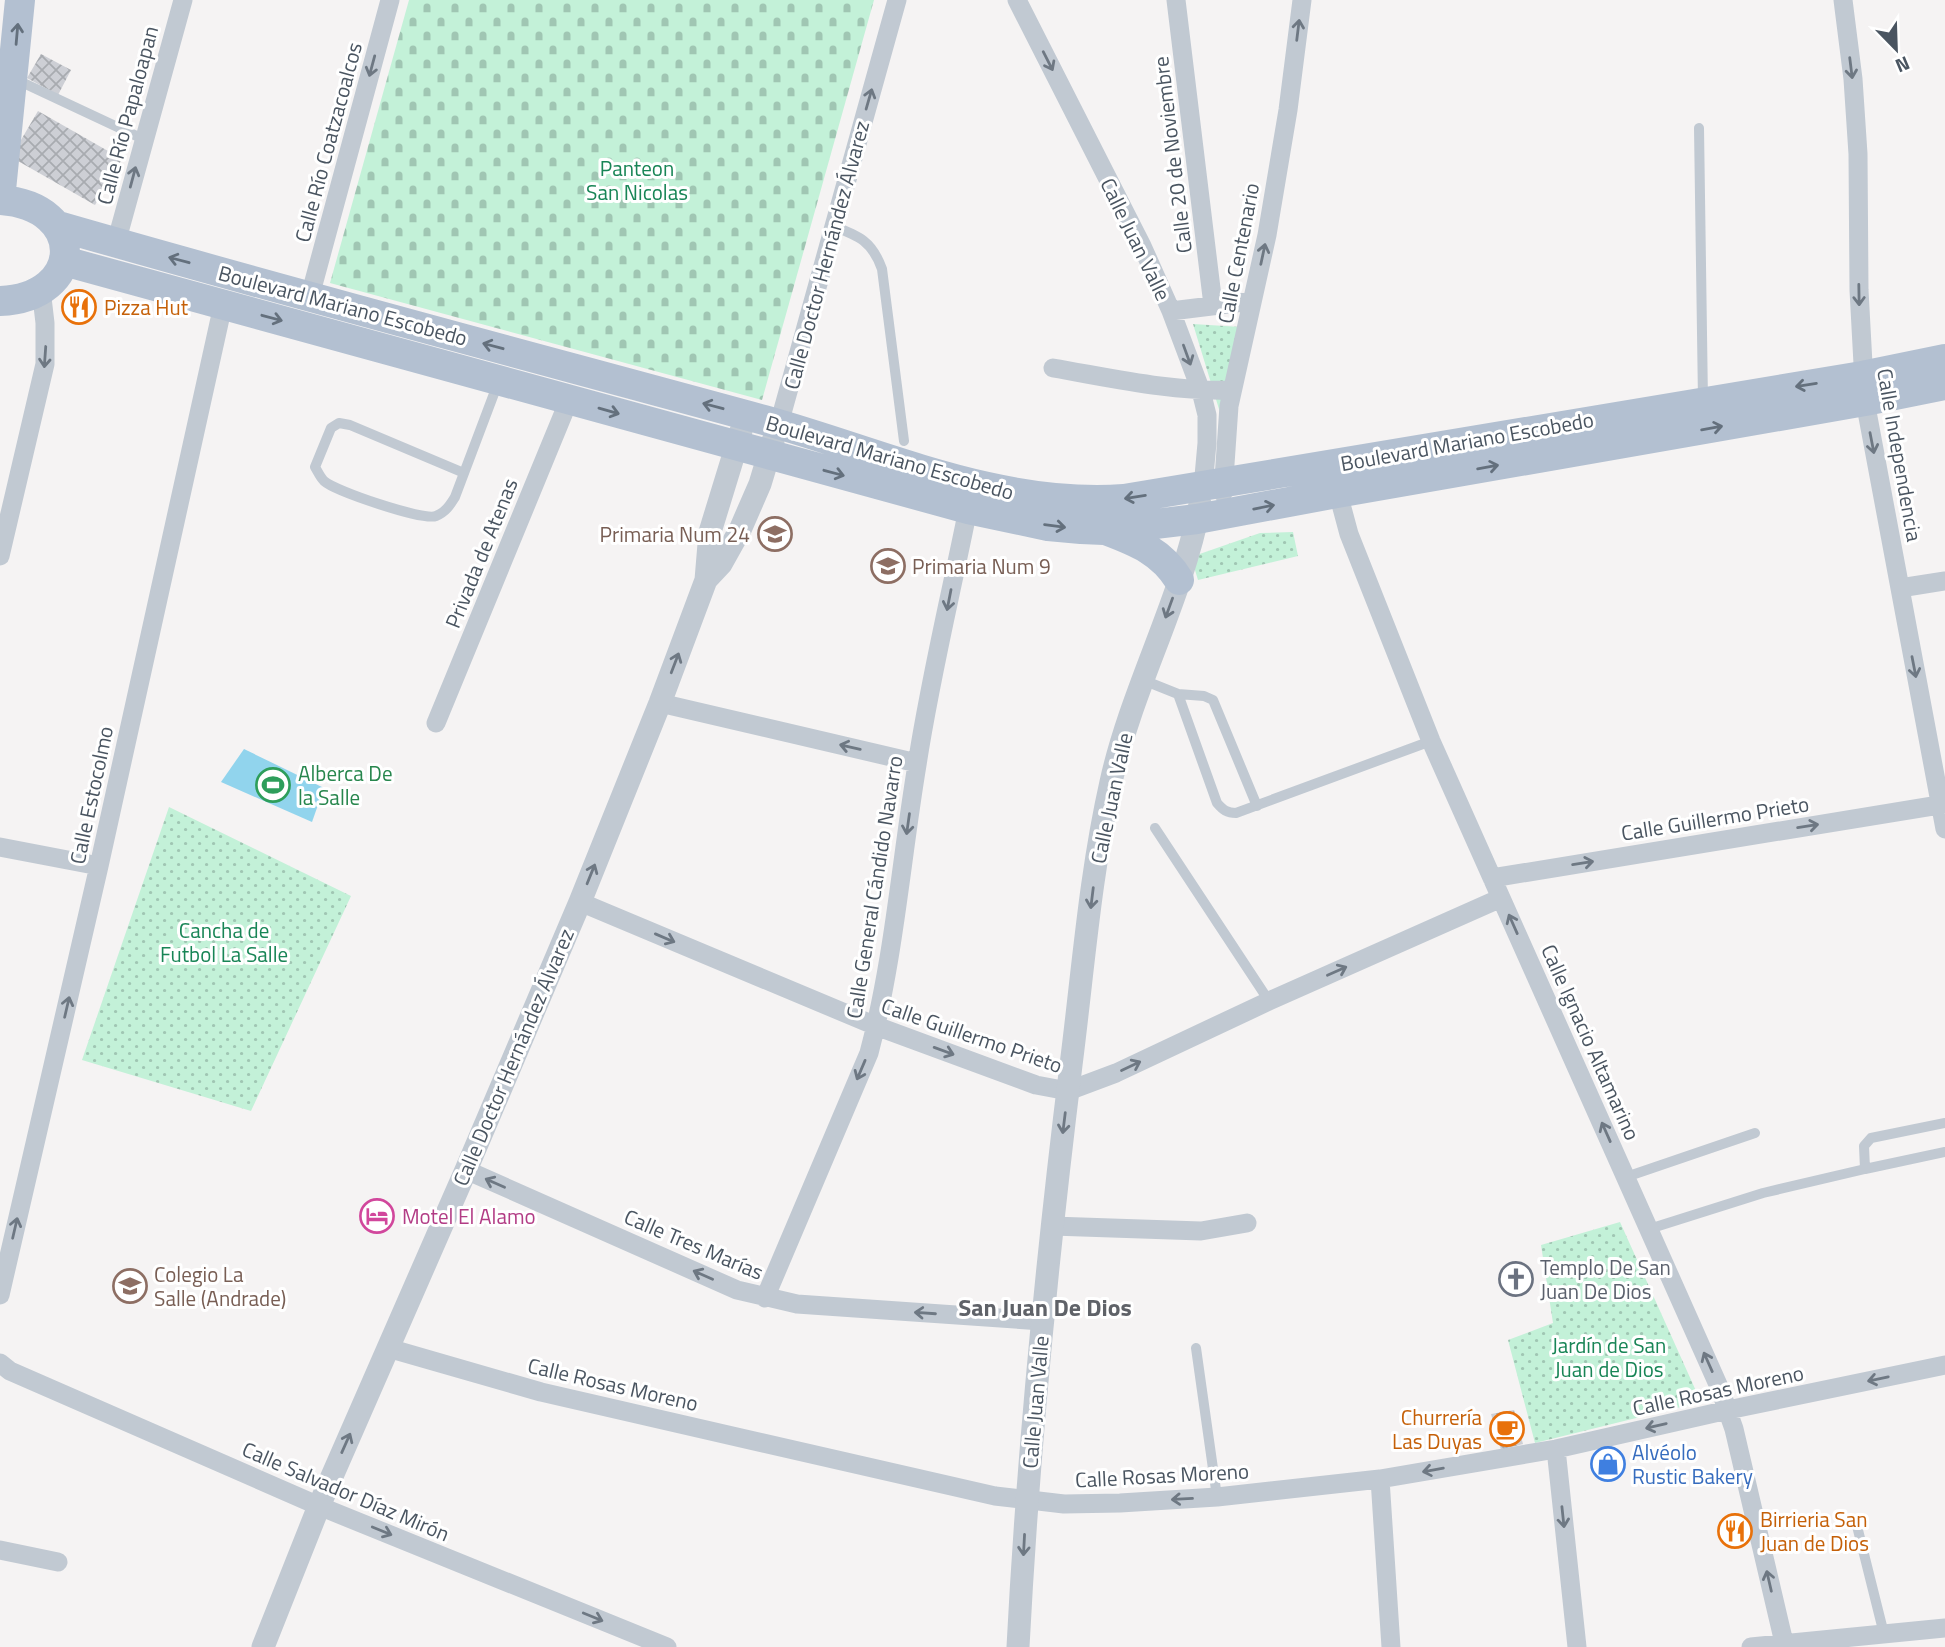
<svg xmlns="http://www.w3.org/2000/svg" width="1945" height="1647" viewBox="0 0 1945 1647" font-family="'Titillium Web',sans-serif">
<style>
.cemetery{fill:url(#cemetery-stones)}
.park{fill:url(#park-dots)}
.water{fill:#91d4ed}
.building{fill:url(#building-cross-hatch)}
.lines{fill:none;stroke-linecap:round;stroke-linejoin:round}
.service{stroke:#c1c9d2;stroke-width:10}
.minor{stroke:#c1c9d2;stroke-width:19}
.tertiary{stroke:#c1c9d2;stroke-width:23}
.primary{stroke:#b3c0d1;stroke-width:30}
.oneway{stroke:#6e7883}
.oneway2{stroke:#64707d}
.labels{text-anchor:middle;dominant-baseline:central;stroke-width:6;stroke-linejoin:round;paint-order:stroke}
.street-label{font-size:21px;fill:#4a5561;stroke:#fff}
.park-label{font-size:21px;fill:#188556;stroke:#fff}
.food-label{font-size:21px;fill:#c56008;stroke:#fff;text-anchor:start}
.education-label{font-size:21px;fill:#785e54;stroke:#fff;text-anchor:start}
.leisure-label{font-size:21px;fill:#27864d;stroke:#fff;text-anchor:start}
.hotel-label{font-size:21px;fill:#b23c85;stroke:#fff;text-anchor:start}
.worship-label{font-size:21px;fill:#5b616d;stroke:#fff;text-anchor:start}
.shop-label{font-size:21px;fill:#366cbe;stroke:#fff;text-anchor:start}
.quarter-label{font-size:24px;font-weight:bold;fill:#5f6268;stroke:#fff}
</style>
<defs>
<pattern id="cemetery-stones" width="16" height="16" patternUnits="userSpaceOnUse" patternTransform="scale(1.75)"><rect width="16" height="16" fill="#c3f1d8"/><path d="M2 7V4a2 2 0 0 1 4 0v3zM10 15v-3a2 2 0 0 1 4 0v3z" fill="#a0c6b3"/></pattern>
<pattern id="park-dots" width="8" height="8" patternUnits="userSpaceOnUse" patternTransform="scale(1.75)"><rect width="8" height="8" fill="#c3f1d8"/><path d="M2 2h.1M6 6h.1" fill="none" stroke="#a0c6b3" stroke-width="1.8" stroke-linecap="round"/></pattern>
<pattern id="building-cross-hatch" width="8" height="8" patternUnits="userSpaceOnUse" patternTransform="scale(1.75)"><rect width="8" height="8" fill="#cdcfd5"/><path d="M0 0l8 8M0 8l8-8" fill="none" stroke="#a8abb0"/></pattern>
</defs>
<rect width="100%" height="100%" fill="#f5f3f3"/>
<path class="cemetery" d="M409,0H874L762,400L330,283Z"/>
<path class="park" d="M1193,324L1241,327L1222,419Z
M1293,532L1298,556L1198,580L1191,557L1260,533Z
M169,807L351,896L251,1111L82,1060Z
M1620,1222L1701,1402L1535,1443L1508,1340L1553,1323L1541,1245Z"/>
<path class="water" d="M244,749L324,788L312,822L221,782Z"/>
<path class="building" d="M41,54L71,70L58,95L27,78Z
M38,111L122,159L95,205L11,157Z
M1514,1410L1523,1444L1501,1450L1491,1414Z"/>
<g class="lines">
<path class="service" d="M17,80L143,139
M1699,128L1703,401
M833,226C859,236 872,241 882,269L904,441
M464,473L350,425L339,423L331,428L315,467C318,472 320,477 324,481C335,491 423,521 436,516C446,512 450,505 455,497L498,383
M1143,680L1178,694L1204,696L1213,700L1257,806
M1178,694L1217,803C1223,810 1227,813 1236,813L1431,741
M1155,828L1269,1001
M1945,1123L1871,1138L1864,1146L1865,1169L1945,1152
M1626,1177L1755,1133
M1649,1229L1763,1193L1865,1169
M1196,1348L1217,1497
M1856,1522L1884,1634"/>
<path class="minor" d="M1017,0L1142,246L1171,311L1201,391L1207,415V443L1203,487
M1176,0L1213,305
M1843,0L1853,79L1858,154L1859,290L1865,401L1945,829
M116,243L183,0
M310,296L390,0
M1171,311L1252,301
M1053,368C1112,378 1172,392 1232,390
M779,424L897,0
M1335,482L1349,534L1431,741L1720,1389L1734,1429L1785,1647
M1223,493L1229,406L1267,235L1288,110L1302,0
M0,556L45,364V323L41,289
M1900,588L1945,581
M660,703L917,763
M436,723L569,400
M0,847L99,866
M1492,878L1945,804
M580,902L876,1026L1036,1085L1068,1091L1116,1073L1269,1001L1501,898
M466,1170L737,1290L797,1304L1042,1321
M1052,1226L1201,1231L1247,1223
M0,1295L99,866L223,305
M765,1298L869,1053C894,959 901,861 917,765C930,679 951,594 968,509
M388,1348L541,1392L728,1435L995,1496L1064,1504L1120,1503L1217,1497L1380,1479L1556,1449L1728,1410L1945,1365
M0,1363L10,1371L319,1506L667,1647
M1556,1449L1577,1647
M1380,1479L1391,1647
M0,1550L58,1562
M1751,1647L1945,1628"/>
<path class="tertiary" d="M706,580L710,532L741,431
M263,1647L319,1506L466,1170L580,902L660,703L706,580L721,564L740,530L760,484L773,441
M1018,1647C1028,1452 1047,1259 1071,1065C1083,971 1090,875 1111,782C1132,687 1182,600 1200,504"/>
<path class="primary" d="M0,200L20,0
M0,200C88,206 85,298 0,301
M58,226C293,294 529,356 764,420C883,453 998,508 1124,499L1862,376L1945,359
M64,261L968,509L1048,526L1081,529L1104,530L1197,519L1337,493L1865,401L1945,385
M1108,531C1137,542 1162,552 1179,580"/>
</g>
<defs><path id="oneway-shaft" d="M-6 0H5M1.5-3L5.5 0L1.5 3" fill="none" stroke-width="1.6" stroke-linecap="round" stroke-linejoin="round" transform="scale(1.75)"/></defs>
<g class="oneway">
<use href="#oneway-shaft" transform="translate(1298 30) rotate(-83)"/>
<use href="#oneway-shaft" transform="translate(1048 61) rotate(63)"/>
<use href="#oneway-shaft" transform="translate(372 66) rotate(105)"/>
<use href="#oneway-shaft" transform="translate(1851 68) rotate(83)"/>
<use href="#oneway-shaft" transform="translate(869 99) rotate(-74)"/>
<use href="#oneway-shaft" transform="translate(133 177) rotate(-75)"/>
<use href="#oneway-shaft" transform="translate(1263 254) rotate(-78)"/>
<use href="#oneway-shaft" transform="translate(1859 295) rotate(89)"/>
<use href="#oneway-shaft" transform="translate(1187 355) rotate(70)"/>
<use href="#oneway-shaft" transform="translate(45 357) rotate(94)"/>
<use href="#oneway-shaft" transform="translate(1872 443) rotate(79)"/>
<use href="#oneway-shaft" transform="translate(949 600) rotate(101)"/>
<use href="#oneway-shaft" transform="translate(1169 608) rotate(110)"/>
<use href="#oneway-shaft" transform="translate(675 663) rotate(-69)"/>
<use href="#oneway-shaft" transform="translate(1914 667) rotate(79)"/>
<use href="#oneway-shaft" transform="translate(850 747) rotate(-167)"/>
<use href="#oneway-shaft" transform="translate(908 824) rotate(98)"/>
<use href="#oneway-shaft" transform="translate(1808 826) rotate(-9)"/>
<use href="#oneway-shaft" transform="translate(1583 863) rotate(-9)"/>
<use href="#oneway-shaft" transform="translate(591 874) rotate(-68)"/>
<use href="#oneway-shaft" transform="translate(1092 898) rotate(97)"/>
<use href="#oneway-shaft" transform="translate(1513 924) rotate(-114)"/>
<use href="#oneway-shaft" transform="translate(665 938) rotate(23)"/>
<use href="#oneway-shaft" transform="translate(1337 971) rotate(-24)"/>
<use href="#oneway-shaft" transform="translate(67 1007) rotate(-77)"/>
<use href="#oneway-shaft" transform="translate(944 1051) rotate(20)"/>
<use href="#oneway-shaft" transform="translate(1131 1066) rotate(-25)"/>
<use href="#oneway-shaft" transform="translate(861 1070) rotate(113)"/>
<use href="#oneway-shaft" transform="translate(1064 1123) rotate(97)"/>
<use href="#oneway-shaft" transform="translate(1606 1132) rotate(-114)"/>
<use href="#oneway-shaft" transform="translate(495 1183) rotate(-156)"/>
<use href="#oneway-shaft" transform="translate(15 1228) rotate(-77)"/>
<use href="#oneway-shaft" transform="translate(703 1275) rotate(-156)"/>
<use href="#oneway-shaft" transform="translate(925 1313) rotate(-176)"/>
<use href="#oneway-shaft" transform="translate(1708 1362) rotate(-114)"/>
<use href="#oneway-shaft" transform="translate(1878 1379) rotate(168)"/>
<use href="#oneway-shaft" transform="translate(1656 1426) rotate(167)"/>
<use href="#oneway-shaft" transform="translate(346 1443) rotate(-66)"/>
<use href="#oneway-shaft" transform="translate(1433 1470) rotate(170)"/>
<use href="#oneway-shaft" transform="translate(1182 1499) rotate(177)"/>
<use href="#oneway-shaft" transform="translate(1563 1517) rotate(84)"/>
<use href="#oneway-shaft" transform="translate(382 1531) rotate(22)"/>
<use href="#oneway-shaft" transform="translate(1024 1545) rotate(93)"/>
<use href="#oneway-shaft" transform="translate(1769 1581) rotate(-103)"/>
<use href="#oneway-shaft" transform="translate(593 1617) rotate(22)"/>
</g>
<g class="oneway2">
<use href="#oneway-shaft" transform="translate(17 34) rotate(-85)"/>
<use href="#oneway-shaft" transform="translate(179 260) rotate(-165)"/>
<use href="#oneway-shaft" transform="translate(272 318) rotate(15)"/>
<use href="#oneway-shaft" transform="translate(493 346) rotate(-165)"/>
<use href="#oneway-shaft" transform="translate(1806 385) rotate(171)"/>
<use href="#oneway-shaft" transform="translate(713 406) rotate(-165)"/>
<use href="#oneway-shaft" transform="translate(609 411) rotate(16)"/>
<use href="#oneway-shaft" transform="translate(1712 428) rotate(-10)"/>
<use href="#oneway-shaft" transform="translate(1488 467) rotate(-10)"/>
<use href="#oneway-shaft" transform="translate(834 473) rotate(15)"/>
<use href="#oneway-shaft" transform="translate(1135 497) rotate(171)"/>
<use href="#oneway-shaft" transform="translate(1264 507) rotate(-11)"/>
<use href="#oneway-shaft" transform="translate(1055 526) rotate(7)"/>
</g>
<defs>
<g id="restaurant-ring" transform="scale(1.75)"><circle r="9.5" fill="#fff" stroke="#e8710a" stroke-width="1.5"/><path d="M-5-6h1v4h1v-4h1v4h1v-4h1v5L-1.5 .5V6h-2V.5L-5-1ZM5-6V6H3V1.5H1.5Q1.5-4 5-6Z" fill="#e8710a"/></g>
<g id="school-ring" transform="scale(1.75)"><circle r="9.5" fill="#fff" stroke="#8d6e63" stroke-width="1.5"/><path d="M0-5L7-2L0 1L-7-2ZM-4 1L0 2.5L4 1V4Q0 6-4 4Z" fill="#8d6e63"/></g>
<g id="stadium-ring" transform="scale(1.75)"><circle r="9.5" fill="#fff" stroke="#2e9e5b" stroke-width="1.5"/><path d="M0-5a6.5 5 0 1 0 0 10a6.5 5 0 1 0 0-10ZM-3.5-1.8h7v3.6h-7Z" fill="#2e9e5b"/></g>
<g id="hotel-ring" transform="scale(1.75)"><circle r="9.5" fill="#fff" stroke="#d1479c" stroke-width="1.5"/><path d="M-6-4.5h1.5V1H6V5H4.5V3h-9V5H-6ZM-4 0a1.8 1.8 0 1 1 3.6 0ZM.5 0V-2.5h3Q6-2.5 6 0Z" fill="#d1479c"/></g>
<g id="church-ring" transform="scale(1.75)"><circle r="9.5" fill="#fff" stroke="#6b7280" stroke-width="1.5"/><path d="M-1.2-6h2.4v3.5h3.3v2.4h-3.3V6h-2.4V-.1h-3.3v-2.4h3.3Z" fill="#6b7280"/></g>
<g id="cafe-ring" transform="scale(1.75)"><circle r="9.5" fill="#fff" stroke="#e8710a" stroke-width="1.5"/><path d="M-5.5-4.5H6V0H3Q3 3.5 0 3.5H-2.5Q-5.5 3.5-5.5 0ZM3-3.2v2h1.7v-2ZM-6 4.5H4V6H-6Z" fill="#e8710a"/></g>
<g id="shop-ring" transform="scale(1.75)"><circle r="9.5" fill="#fff" stroke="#3f7fe0" stroke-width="1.5"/><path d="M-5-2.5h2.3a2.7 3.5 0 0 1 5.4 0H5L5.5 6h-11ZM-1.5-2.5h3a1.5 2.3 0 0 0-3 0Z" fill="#3f7fe0"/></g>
</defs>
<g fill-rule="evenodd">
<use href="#restaurant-ring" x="79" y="307"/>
<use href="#school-ring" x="775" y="534"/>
<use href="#school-ring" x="888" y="566"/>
<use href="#stadium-ring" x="273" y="785"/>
<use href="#hotel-ring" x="377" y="1216"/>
<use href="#church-ring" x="1516" y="1279"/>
<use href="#school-ring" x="130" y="1286"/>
<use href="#cafe-ring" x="1507" y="1429"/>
<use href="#shop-ring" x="1608" y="1464"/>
<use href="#restaurant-ring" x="1735" y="1531"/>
</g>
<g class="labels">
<g class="street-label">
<text transform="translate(127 115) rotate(-75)">Calle Río Papaloapan</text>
<text transform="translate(328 142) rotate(-75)">Calle Río Coatzacoalcos</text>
<text transform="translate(1172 155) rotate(-97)">Calle 20 de Noviembre</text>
<text transform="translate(1136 239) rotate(64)">Calle Juan Valle</text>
<text transform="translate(1238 253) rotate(-79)">Calle Centenario</text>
<text transform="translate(826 255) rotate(-75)">Calle Doctor Hernández Álvarez</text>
<text transform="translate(343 305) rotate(15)">Boulevard Mariano Escobedo</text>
<text transform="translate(1467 441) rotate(-10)">Boulevard Mariano Escobedo</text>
<text transform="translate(1900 455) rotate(80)">Calle Independencia</text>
<text transform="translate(890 457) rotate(16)">Boulevard Mariano Escobedo</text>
<text transform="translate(481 553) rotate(-68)">Privada de Atenas</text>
<text transform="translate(91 795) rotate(-78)">Calle Estocolmo</text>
<text transform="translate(1111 798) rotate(-78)">Calle Juan Valle</text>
<text transform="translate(1715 818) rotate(-9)">Calle Guillermo Prieto</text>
<text transform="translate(874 887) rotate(-81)">Calle General Cándido Navarro</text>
<text transform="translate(972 1035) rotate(19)">Calle Guillermo Prieto</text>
<text transform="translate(1591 1042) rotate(66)">Calle Ignacio Altamarino</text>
<text transform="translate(513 1057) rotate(-67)">Calle Doctor Hernández Álvarez</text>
<text transform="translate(694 1244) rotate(23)">Calle Tres Marías</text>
<text transform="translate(613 1384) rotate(13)">Calle Rosas Moreno</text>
<text transform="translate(1718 1390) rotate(-12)">Calle Rosas Moreno</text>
<text transform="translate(1035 1402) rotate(-85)">Calle Juan Valle</text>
<text transform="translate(1162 1475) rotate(-3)">Calle Rosas Moreno</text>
<text transform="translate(346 1491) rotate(23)">Calle Salvador Díaz Mirón</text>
</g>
<g class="park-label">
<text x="637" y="168">Panteon<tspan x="637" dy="24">San Nicolas</tspan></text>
<text x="224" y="930">Cancha de<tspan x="224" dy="24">Futbol La Salle</tspan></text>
<text x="1609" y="1345">Jardín de San<tspan x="1609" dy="24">Juan de Dios</tspan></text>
</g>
<g class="food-label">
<text x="104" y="307">Pizza Hut</text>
<text x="1482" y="1417" text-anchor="end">Churrería<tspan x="1482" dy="24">Las Duyas</tspan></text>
<text x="1760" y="1519">Birrieria San<tspan x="1760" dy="24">Juan de Dios</tspan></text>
</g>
<g class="education-label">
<text x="750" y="534" text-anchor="end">Primaria Num 24</text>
<text x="912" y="566">Primaria Num 9</text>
<text x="154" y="1274">Colegio La<tspan x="154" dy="24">Salle (Andrade)</tspan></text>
</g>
<g class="leisure-label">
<text x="298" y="773">Alberca De<tspan x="298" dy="24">la Salle</tspan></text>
</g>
<g class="hotel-label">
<text x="402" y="1216">Motel El Alamo</text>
</g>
<g class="worship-label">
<text x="1540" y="1267">Templo De San<tspan x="1540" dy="24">Juan De Dios</tspan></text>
</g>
<g class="shop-label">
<text x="1632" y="1452">Alvéolo<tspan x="1632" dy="24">Rustic Bakery</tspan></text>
</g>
<g class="quarter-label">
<text x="1045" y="1307">San Juan De Dios</text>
</g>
</g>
<g transform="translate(1896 49) rotate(157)" stroke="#ffffff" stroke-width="5" paint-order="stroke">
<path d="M0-5L12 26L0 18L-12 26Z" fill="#4a5561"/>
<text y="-10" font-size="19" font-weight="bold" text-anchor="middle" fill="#4a5561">N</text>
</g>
</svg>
